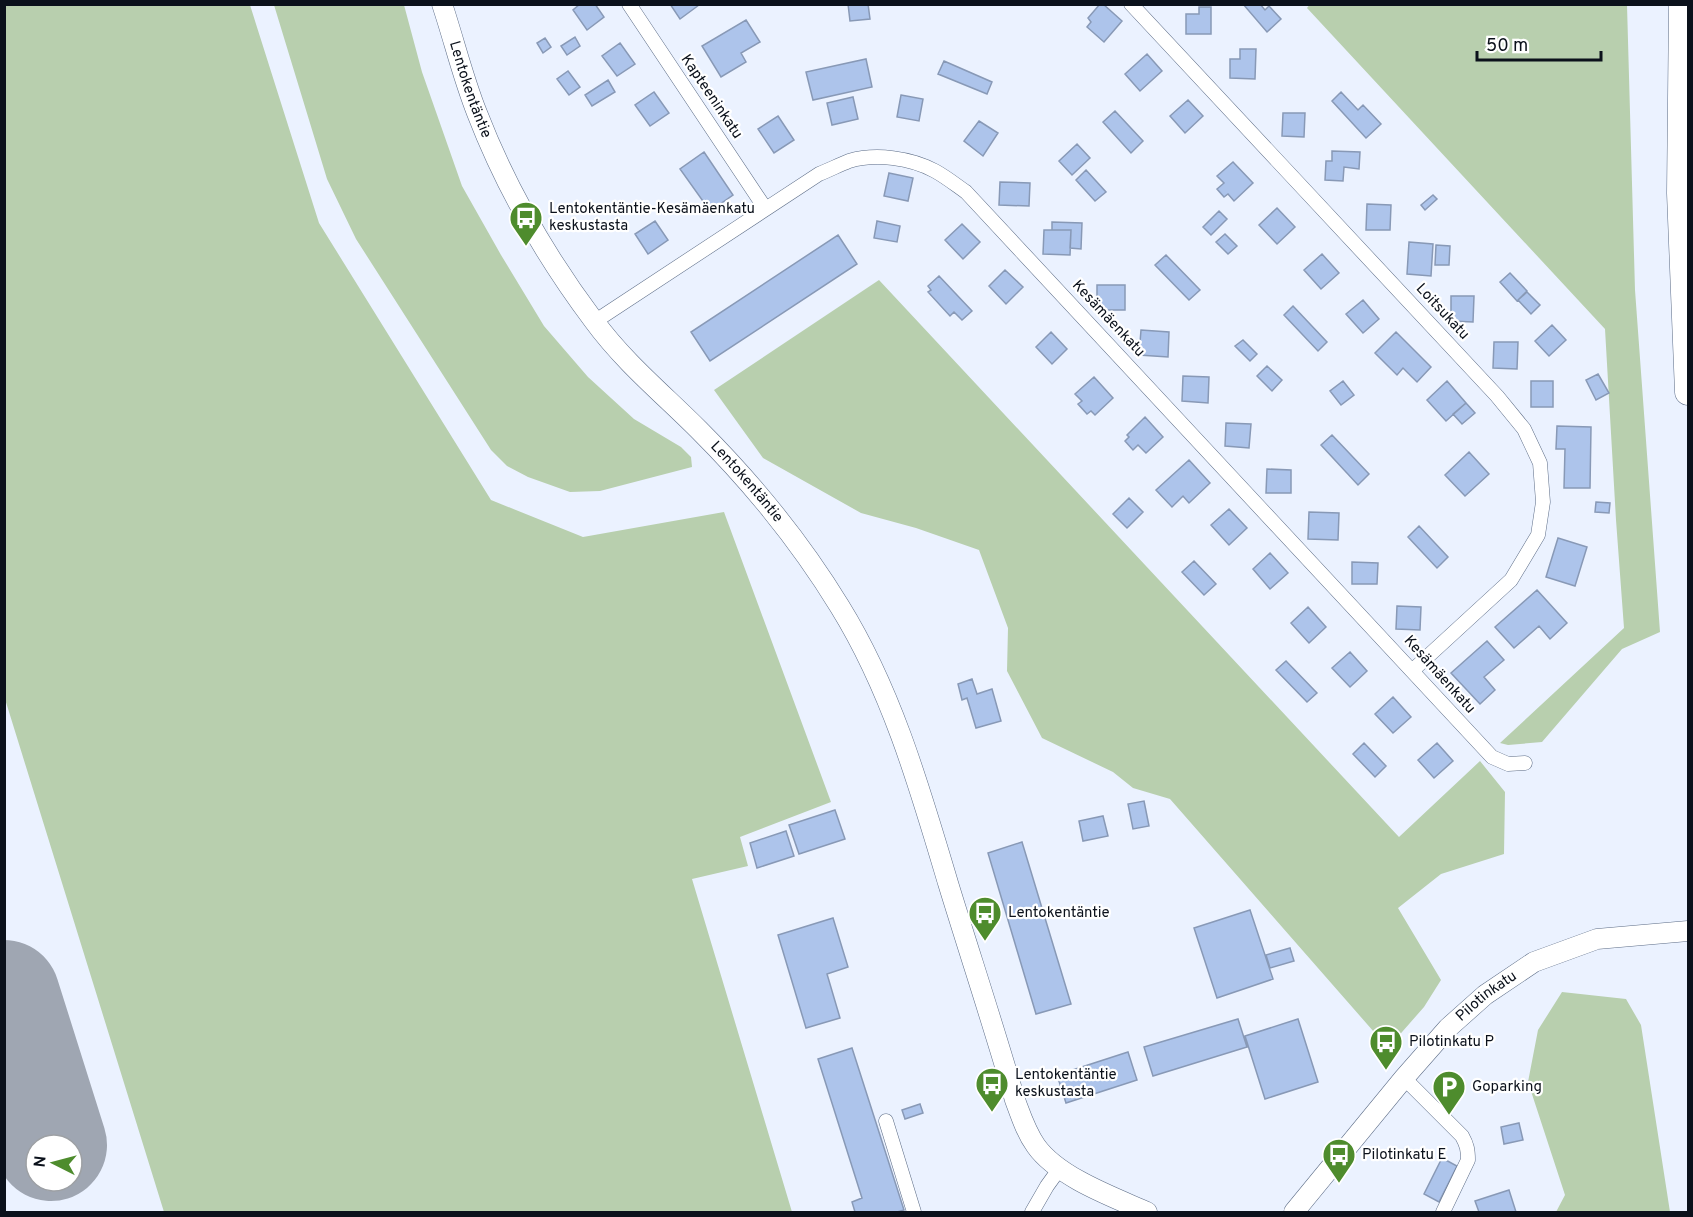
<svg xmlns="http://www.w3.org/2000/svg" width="1693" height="1217" viewBox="0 0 1693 1217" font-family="Overpass,sans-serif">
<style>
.green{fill:#b8cfae}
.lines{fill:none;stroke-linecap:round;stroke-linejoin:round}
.runway{stroke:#9fa6b2;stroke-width:112}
.building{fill:#adc4eb;stroke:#8899b6;stroke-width:1.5}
.street-casing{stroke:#5d6d87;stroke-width:15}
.secondary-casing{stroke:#5d6d87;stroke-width:21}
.highway-casing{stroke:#5d6d87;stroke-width:27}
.street{stroke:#fff;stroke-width:14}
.secondary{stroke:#fff;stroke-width:20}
.highway{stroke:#fff;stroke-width:26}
.labels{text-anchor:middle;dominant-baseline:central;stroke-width:4.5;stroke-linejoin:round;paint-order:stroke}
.street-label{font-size:15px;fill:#0b111b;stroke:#fff}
.poi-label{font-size:15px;fill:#0b111b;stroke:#fff;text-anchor:start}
</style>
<rect width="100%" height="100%" fill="#ebf2ff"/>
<path class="green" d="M1310,4L1627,5L1635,290L1660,632L1622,649L1542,742L1508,745L1500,743L1624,628L1616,520L1605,329L1307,8Z
M4,5H250L319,223L491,500L583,537L724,512L831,802L740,837L748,866L692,879L792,1212H164L5,699Z
M274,5H404L422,72L462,186L501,255L544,326L588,377L634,419L681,447L691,457L692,467L600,491L570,492L528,477L507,466L491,450L356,239L327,179Z
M879,280L1399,837L1480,761L1505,792L1504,854L1441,874L1398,908L1441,980L1424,1007L1388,1048L1170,799L1133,788L1113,772L1042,738L1007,671L1008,628L979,550L916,528L861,513L763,458L714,390Z
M1562,992L1626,999L1641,1025L1670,1212H1556L1565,1195L1528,1082L1538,1030Z"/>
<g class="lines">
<path class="runway" d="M4,996L51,1145"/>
</g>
<path class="building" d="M580,4H595L604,17L587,30L573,10Z
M670,4H698L699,5L680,19Z
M848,4H868L870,19L850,21Z
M1100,4H1103L1122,21L1104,42L1087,27L1091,22L1088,18Z
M1243,4H1260L1265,10L1269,6L1281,19L1267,32Z
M1199,7H1211V34H1186V14H1199Z
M746,20L760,42L741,53L746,62L721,77L702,46Z
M575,37L580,46L567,55L561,46Z
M545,38L551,47L543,53L537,43Z
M620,43L635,64L617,76L602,56Z
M1240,49H1256L1255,79L1230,78V59H1240Z
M1147,54L1162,71L1140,91L1125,74Z
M866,59L872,87L813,100L806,72Z
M944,61L992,82L987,94L938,74Z
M568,71L580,87L569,95L557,79Z
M608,80L615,92L592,106L585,95Z
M654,92L669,113L650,126L635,105Z
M1341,92L1358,110L1363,105L1381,124L1366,138L1332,101Z
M901,95L923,99L919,121L897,117Z
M853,97L858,119L832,125L827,103Z
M1188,100L1203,116L1185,133L1170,116Z
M1115,111L1143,141L1131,153L1103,122Z
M1283,113H1305L1304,137L1282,136Z
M778,116L794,140L774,153L758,129Z
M979,121L998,133L983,156L964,141Z
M1077,144L1090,158L1072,175L1059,161Z
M1332,151L1360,152L1359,169L1344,167L1343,181L1325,180L1326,161H1332Z
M704,152L733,195L710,211L680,169Z
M1233,162L1253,183L1234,201L1228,194L1224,197L1217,189L1224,183L1217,176Z
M1086,170L1106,192L1095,201L1076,180Z
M889,173L913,178L908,201L884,196Z
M1000,182L1030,183L1029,206L999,205Z
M1433,195L1437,199L1425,210L1421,205Z
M1367,204L1391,205L1390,230H1366Z
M1277,208L1295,227L1277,244L1259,225Z
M1219,211L1227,219L1211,235L1203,227Z
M655,221L668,240L648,254L635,234Z
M877,221L900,226L897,242L874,238Z
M1052,222L1082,223L1081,249L1070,248L1071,230H1052Z
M962,224L980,242L963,259L945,240Z
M1044,230H1071L1070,255L1043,254Z
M1225,234L1237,246L1228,254L1216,242Z
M838,235L857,264L710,361L691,332Z
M1409,242L1433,244L1431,276L1407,274Z
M1436,245L1450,246L1449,265H1435Z
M1322,254L1339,273L1321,289L1304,270Z
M1166,255L1200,290L1189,300L1155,265Z
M1005,270L1023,287L1006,304L989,286Z
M1510,273L1527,291L1517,301L1500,282Z
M939,276L972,311L962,320L954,312L950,316L928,292L931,290L928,286Z
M1097,285H1125V310H1097Z
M1527,292L1540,305L1531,314L1518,300Z
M1451,296H1474L1473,322L1451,321Z
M1363,300L1379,319L1363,333L1346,314Z
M1293,306L1327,342L1318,351L1284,315Z
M1552,325L1566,340L1549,356L1535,341Z
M1141,330L1169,332L1168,357L1139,355Z
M1051,332L1067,349L1052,364L1036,347Z
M1396,332L1431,367L1417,382L1403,368L1397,375L1375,353Z
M1243,340L1257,354L1250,361L1235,346Z
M1494,342H1518L1517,369L1493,368Z
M1267,366L1282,380L1272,391L1257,376Z
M1598,374L1609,393L1596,400L1586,380Z
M1183,376L1209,377L1208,403L1182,401Z
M1094,377L1113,398L1095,415L1091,411L1087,414L1078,404L1082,401L1075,394Z
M1343,381L1354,395L1341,405L1330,391Z
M1447,381L1466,403L1446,421L1427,400Z
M1531,381H1553V407H1531Z
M1466,403L1475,413L1462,424L1453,414Z
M1145,417L1163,437L1146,453L1138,445L1133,450L1125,441L1129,437L1127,435Z
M1226,423L1251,424L1249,448L1225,446Z
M1557,426L1591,427L1590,488H1564L1565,449H1556Z
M1332,435L1369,474L1358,485L1321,445Z
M1469,452L1489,474L1465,496L1445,475Z
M1189,460L1210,483L1189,503L1183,496L1172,507L1156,490Z
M1267,469L1291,470V493H1266Z
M1129,498L1143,512L1127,528L1113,514Z
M1596,502L1610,503L1609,513L1595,512Z
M1229,509L1247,528L1229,545L1211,525Z
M1309,512L1339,513L1338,540L1308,539Z
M1419,526L1448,557L1437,568L1408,537Z
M1558,538L1587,547L1575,586L1546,577Z
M1270,553L1288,573L1270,589L1253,569Z
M1194,561L1216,584L1204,595L1182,572Z
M1352,562L1378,563L1377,584H1352Z
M1537,590L1567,623L1550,639L1539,626L1514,648L1495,627Z
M1397,606L1421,607L1420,630L1396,629Z
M1308,607L1326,627L1309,643L1291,623Z
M1487,641L1504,660L1484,677L1495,690L1480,704L1451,673Z
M1350,652L1367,671L1350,687L1332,668Z
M1286,661L1317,693L1307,702L1276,670Z
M972,679L977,694L992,689L1001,721L976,728L967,698L962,700L958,684Z
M1393,697L1411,717L1393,733L1375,714Z
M1364,743L1386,766L1375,777L1353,754Z
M1437,743L1453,761L1434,778L1418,760Z
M1144,801L1149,826L1133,829L1128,804Z
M835,810L845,839L799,854L789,825Z
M1103,816L1108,836L1083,841L1079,821Z
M786,831L794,856L757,868L750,843Z
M1022,842L1071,1004L1036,1014L988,853Z
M1250,910L1273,979L1217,998L1194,928Z
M833,918L848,967L827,974L840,1018L806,1028L778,935Z
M1290,948L1294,961L1270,968L1266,955Z
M1238,1019L1247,1047L1153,1076L1144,1047Z
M1298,1019L1318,1082L1265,1099L1245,1036Z
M852,1048L904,1210L897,1212H855L852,1202L862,1198L818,1059Z
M1128,1052L1137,1080L1066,1103L1057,1075Z
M920,1104L923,1113L905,1119L902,1110Z
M1519,1123L1523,1140L1504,1144L1501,1127Z
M1442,1158L1457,1166L1439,1202L1424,1194Z
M1509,1190L1516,1212H1479L1475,1201Z"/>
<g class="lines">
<g class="street-casing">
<path id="street" d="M629,4L765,208
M1131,4L1497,396L1524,429L1540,463L1543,502L1538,535L1511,580L1413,670
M594,322L819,174C829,170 839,165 849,161C876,153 911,158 935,171C946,177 956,185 966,192L1492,757L1508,764L1525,763
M1404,1078L1462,1136C1467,1145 1468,1150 1468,1160L1443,1212
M886,1121L914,1212
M1032,1212L1047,1186L1060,1168"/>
</g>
<g class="secondary-casing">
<g id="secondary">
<path id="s1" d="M442,4C454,40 463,78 477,113C506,188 546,257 594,321C624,362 663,394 699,430C752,483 801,543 840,607C892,691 920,789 948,883C970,955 994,1027 1015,1100C1021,1116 1026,1132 1036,1146C1058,1177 1113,1197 1147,1212"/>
<path id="s2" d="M1294,1212L1404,1078L1448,1028L1485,995L1534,962L1597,939L1688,931"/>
</g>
</g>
<g class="highway-casing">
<path id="highway" d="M1682,4L1680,193L1688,392"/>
</g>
<use href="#street" class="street"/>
<use href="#secondary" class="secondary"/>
<use href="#highway" class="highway"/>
</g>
<defs>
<g id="bus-pin" transform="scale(1.725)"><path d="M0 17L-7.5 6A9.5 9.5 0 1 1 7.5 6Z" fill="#4e8c2d" stroke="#fff"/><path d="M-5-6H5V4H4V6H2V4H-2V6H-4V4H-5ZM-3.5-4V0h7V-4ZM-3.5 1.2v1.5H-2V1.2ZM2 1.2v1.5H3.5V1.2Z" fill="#fff"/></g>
<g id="parking-pin" transform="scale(1.725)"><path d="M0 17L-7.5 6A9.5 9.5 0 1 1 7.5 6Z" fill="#4e8c2d" stroke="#fff"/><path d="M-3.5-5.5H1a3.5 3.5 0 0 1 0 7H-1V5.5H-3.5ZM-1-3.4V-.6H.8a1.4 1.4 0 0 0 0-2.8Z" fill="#fff"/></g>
</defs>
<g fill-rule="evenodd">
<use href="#bus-pin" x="526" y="218"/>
<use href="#bus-pin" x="985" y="913"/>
<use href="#bus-pin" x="1386" y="1042"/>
<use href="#bus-pin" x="992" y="1084"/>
<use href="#parking-pin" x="1449" y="1087"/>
<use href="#bus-pin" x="1339" y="1155"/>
</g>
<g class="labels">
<g class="street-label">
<text stroke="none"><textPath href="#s1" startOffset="90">Lentokentäntie</textPath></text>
<text transform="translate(711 97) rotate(56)">Kapteeninkatu</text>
<text transform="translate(1442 312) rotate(47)">Loitsukatu</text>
<text transform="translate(1108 319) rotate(47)">Kesämäenkatu</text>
<text stroke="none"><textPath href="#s1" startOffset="576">Lentokentäntie</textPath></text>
<text transform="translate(1439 675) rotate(48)">Kesämäenkatu</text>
<text stroke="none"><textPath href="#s2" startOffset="290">Pilotinkatu</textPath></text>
</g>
<g class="poi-label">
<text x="549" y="209">Lentokentäntie-Kesämäenkatu<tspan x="549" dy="17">keskustasta</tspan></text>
<text x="1008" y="913">Lentokentäntie</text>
<text x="1409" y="1042">Pilotinkatu P</text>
<text x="1015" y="1075">Lentokentäntie<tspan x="1015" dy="17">keskustasta</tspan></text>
<text x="1472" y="1087">Goparking</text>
<text x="1362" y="1155">Pilotinkatu E</text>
</g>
</g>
<rect width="1693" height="1217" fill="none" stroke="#0b111b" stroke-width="12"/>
<g transform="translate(54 1163) rotate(276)"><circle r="28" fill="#ffffff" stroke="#9da0a4" stroke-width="1.5"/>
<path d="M0-4.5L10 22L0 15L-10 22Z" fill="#4e8c2d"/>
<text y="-9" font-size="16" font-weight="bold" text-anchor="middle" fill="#0b111b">N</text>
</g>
<path d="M1477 51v9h124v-9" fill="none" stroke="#0b111b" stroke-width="3"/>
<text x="1486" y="51" font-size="18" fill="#0b111b" stroke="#ffffff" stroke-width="4.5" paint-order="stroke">50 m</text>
</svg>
